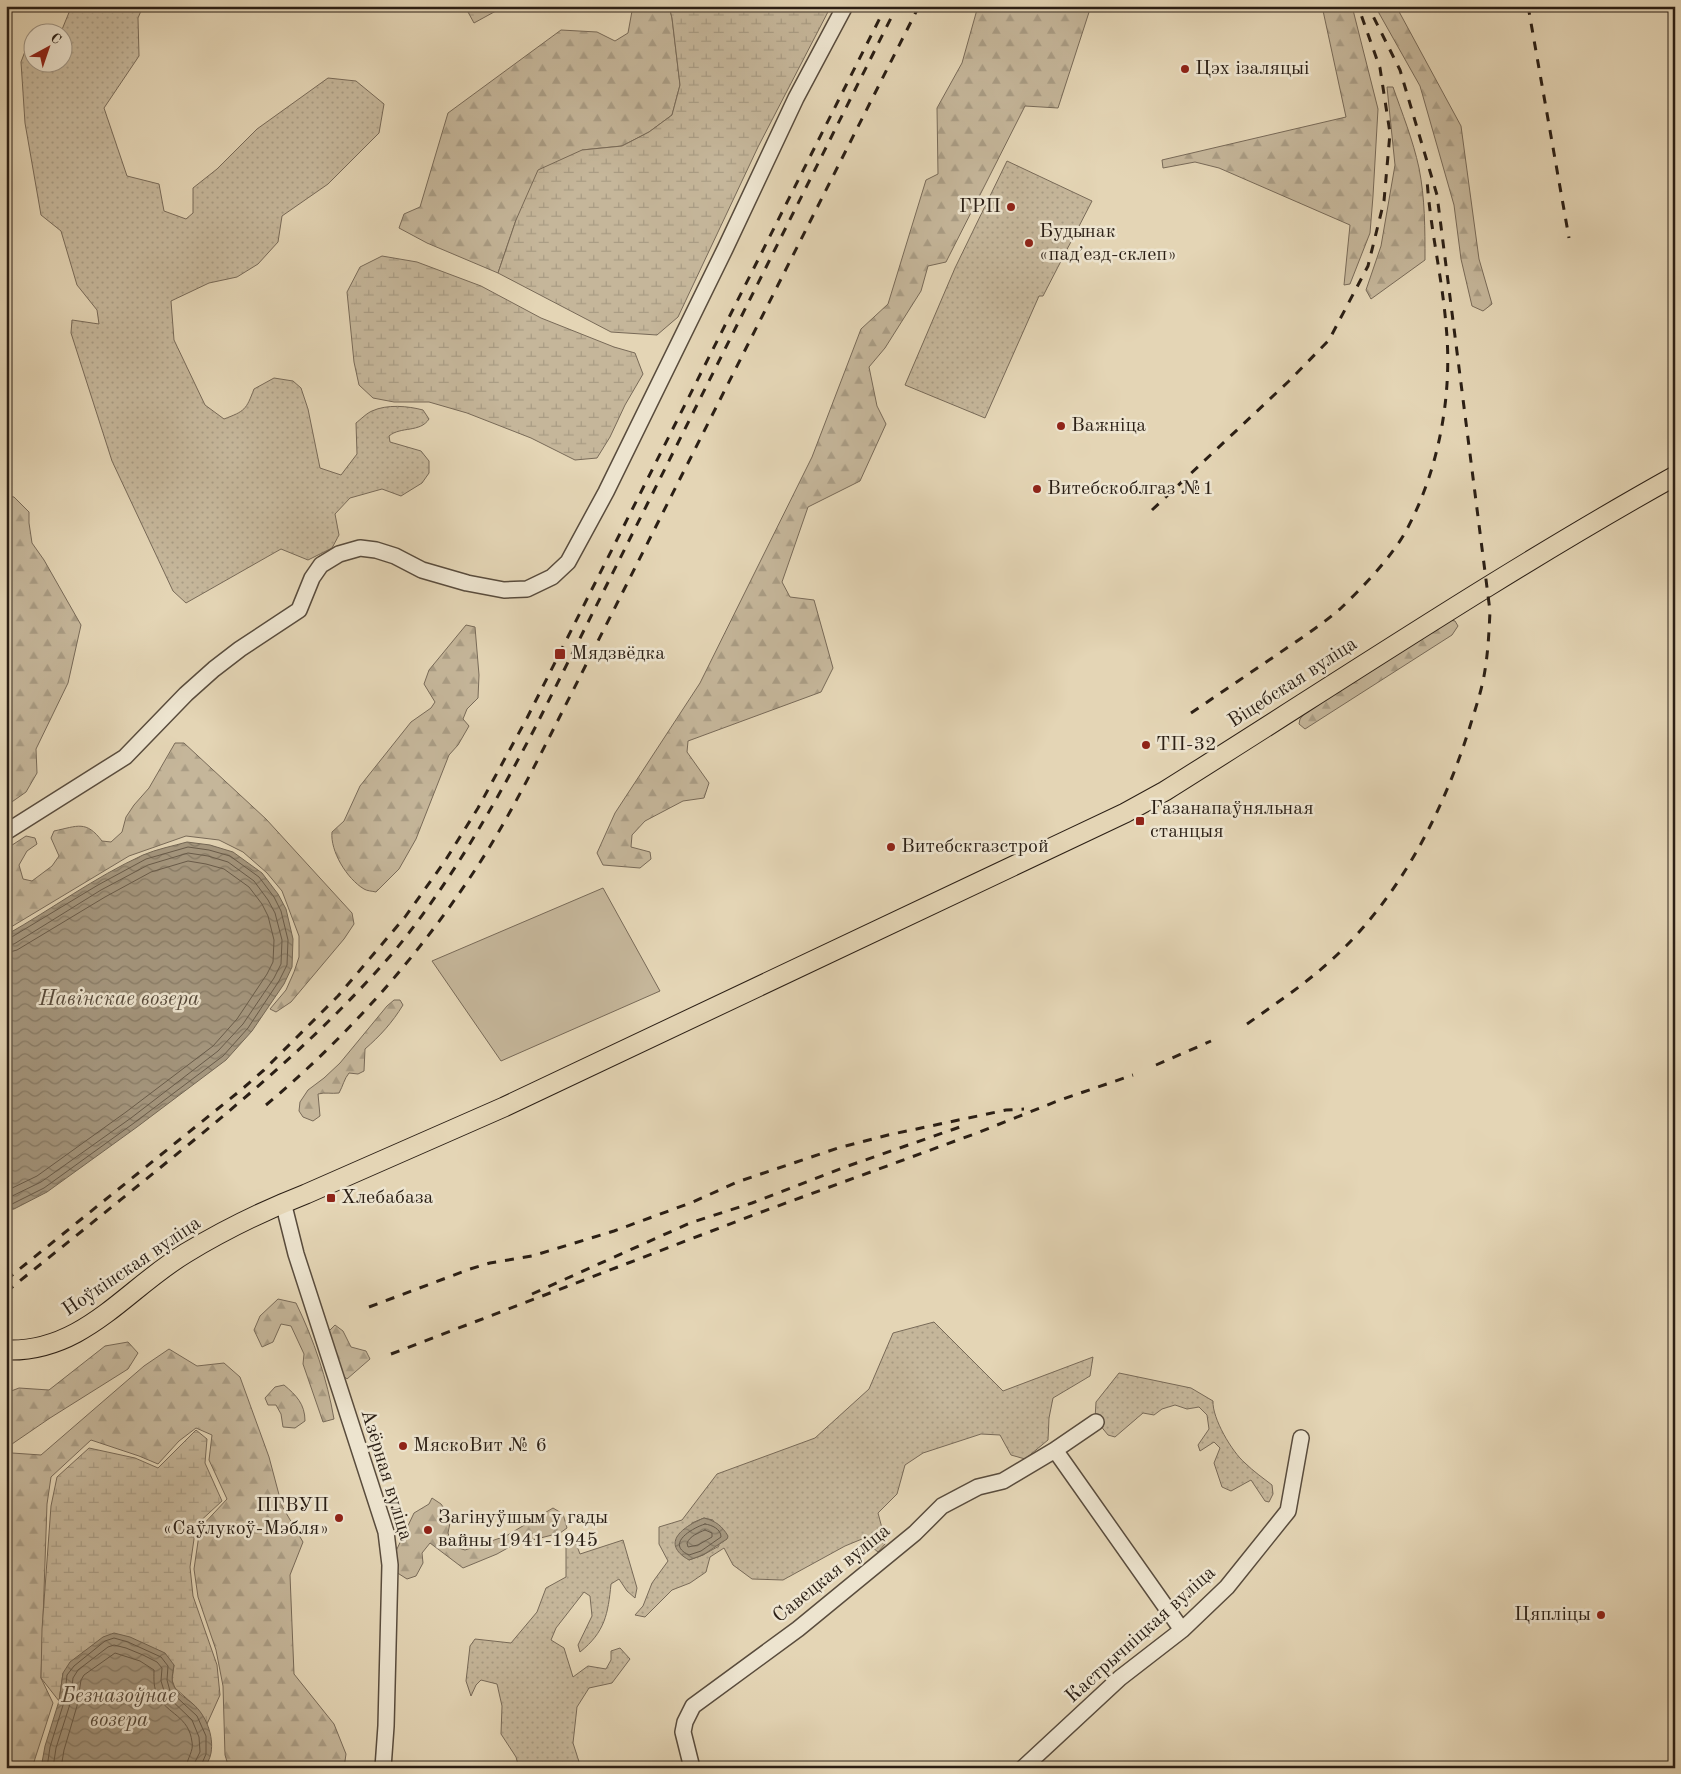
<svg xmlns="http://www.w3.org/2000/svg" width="1681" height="1774" viewBox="0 0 1681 1774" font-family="'Old Standard TT',serif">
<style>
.grass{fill:url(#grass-dots);stroke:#786a58;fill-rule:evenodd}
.forest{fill:url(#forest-firs);stroke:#786a58}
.wetland{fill:url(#wetland-marsh);stroke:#786a58}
.garden{fill:#c5b69a;stroke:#786a58}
.water{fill:url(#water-waves);stroke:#746755}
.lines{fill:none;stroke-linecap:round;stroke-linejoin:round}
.shore{stroke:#685b4a;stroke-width:1}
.minor-casing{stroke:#594c3d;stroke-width:18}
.major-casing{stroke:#2b1f15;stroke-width:21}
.minor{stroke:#ede4cf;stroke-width:15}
.major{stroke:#e4d5b5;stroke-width:19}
.rail{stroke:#2b1f15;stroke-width:3;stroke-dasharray:9 9;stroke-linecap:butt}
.poi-dot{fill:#8f2418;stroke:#ede4cf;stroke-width:2}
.labels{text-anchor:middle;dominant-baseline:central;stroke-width:5;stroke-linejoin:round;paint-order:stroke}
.poi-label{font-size:20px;fill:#2b1f15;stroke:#ede4cf;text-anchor:start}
.street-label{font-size:20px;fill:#2b1f15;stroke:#ede4cf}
.water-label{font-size:21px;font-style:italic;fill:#56493a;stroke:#ede4cf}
</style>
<defs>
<pattern id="grass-dots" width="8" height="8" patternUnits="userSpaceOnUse" patternTransform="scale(1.25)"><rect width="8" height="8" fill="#c5b69a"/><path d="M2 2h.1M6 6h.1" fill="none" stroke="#a99c84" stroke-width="1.8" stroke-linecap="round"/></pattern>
<pattern id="forest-firs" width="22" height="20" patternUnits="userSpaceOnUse" patternTransform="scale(1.25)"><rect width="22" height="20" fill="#c5b69a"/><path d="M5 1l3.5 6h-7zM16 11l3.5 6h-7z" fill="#a99c84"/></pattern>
<pattern id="wetland-marsh" width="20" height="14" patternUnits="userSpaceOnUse" patternTransform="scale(1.25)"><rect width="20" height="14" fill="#c5b69a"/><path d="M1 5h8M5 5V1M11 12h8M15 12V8" fill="none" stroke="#a99c84"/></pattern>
<pattern id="water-waves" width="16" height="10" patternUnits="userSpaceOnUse" patternTransform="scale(1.25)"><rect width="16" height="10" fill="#a5977f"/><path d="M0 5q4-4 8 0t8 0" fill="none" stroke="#877b67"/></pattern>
</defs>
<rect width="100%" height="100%" fill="#e4d5b5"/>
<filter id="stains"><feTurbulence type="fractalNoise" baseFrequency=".004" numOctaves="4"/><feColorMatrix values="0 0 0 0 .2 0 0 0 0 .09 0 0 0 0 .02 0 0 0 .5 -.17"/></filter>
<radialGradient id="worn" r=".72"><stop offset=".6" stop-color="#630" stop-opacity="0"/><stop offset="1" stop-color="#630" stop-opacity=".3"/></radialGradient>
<path class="grass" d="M69,6H143L138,18L139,56L104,108L127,176L159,184L164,211L186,219L193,213V188L217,169L257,129L328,78L356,81L384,104L379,133L328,184L282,216L278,242L258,264L237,277L209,283L171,301L174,340L205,405L224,419C245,411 246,410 254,389L274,378L293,381L301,388L308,409L320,468L341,475L357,454L356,423C361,419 367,413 372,411C387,404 408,406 423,410L429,419C420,433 401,426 389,436L390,442L421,451L429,461V473L422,483L401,496L382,489L350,498L335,514L339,535L332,548L308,560L281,549L186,603L173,591L112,461L71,333L72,320L99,324L97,310L77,285L61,231L41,215L25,123L21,62L30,38L32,39V62H62V32H61L70,10Z
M1007,161L1092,201L1043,296H1039L985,418L905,385L955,268Z
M934,1322L1003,1391L1093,1357L1090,1376L1053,1398L1049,1418L1048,1440L1025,1459L1011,1455L1000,1435L981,1434L923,1453L905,1465L897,1494L878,1513L886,1543L878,1552L862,1539L845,1546L783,1580L752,1579L733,1565L724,1548L710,1557L706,1572L690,1583L672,1590L645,1617L635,1615L643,1606L652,1583L668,1561L659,1544V1527L682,1520L717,1474L815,1438L869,1389L893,1333ZM704,1518L713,1520L719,1546L703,1555L689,1560L692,1523Z
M1119,1373L1191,1388L1213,1401C1212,1418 1232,1452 1245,1463C1253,1471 1263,1478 1272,1485L1273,1494L1269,1502L1265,1501L1251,1480L1231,1491L1222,1487L1214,1463L1220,1448L1214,1442L1200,1451L1198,1445L1209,1429L1207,1415L1199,1407L1187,1409L1175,1405L1162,1409L1154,1415L1143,1413L1115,1437L1108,1435L1095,1419L1096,1402Z
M573,1536L580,1554L623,1540L637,1588L635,1598L627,1591L619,1579L611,1584C608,1614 605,1632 580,1652L578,1645L592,1616L590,1596L584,1592L556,1628L551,1640L564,1648L573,1677L588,1666L606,1669L611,1660V1651L620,1648L630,1659L612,1683L589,1688L577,1707L573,1743L581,1768H519L516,1757L501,1734L502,1706L497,1684L481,1680L476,1685L471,1696L466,1681L470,1646L475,1639L511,1643L537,1612L546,1588L566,1577V1539Z"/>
<path class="forest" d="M628,6H669L672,18L680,85L672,115L649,132L622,146L582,150L516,220L498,273L427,243L399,228L404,214L420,207L448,113L561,30L597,32L615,41L628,33L632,11Z
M978,6H1091L1058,108L1025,106L946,262L928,266L921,291L885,348L869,367L877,406L886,424L860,481L808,507L782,582L790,597L814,600L833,668L821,692L688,741L687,752L709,783L704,798L683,801L645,821L632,835L631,847L650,852L651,859L640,868L603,865L597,853L615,813L700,683L812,457L861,329L888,304L926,180L938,174L937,108L962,63Z
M1322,6H1352L1378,109L1373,196L1370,233L1350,284L1344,285L1350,225L1219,168L1195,162L1163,168L1162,160L1346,117Z
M1375,6H1396L1461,126L1479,259L1492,304L1483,311L1472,306L1461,259L1454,205L1420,86Z
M1387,87H1393C1402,113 1413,140 1419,168C1425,198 1425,229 1425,260L1371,299L1366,290L1381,246L1395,165Z
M6,496L14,497L29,512V523L32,543L44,560L81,625L68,683L36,749L37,773L26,792L6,806Z
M1448,619L1455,621L1458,626L1452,635L1305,729L1299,724L1300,719L1309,708Z
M466,625L475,627L479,675L478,698L467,709L463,719L469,726L458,745L449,755L416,839L399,869L376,892C372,891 367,891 364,889C347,879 330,851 332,832L344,821L360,786L411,722L431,708L435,702L424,684L429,670Z
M175,743H184L266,819L352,913L354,924L344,939L291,1002L276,1012L270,1009L286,990L294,972L299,957V936L282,891L267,873L243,852L219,840L186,836L129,856L6,930V849L26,836L35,838L37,844L27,851L19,865L23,879L32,881L52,866L59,856L51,838L54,831C78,826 86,820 102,841L111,842L122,832L126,817L134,805L149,788Z
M394,1000H400L403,1005C392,1023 380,1036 365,1049L364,1071L358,1074L349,1073C344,1079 343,1086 339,1093C331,1094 325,1092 318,1094L320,1116L313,1121L303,1117L299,1111L300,1102L308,1090L324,1078L340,1063L387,1006Z
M278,1299L296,1303C314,1340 327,1379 334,1419L323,1422L303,1364L304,1354L291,1326L281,1324L273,1342L262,1347L254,1330L260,1316Z
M335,1325L343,1331L351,1347L366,1351L370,1359L347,1379L341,1374L327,1333Z
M128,1342L138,1353L128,1369L50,1418L12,1444V1453L41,1455L144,1366L169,1349L197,1366L224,1363L240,1377L269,1457L282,1506L303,1542L290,1575L294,1674L334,1724L346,1754L344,1768H229L225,1755L223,1686L216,1650L198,1597L194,1569L200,1528L227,1499L209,1460L212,1435L196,1428L179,1441L158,1464L139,1456L91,1440L51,1477L47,1504L41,1678L53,1703L32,1768H6V1741L9,1734L6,1730V1393L19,1388L49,1390L105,1346Z
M284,1385C296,1395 305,1404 305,1421L295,1428L283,1427L281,1414L276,1405H268L265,1398L275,1387Z
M432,1498L441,1504L451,1518L448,1533L452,1546L465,1550L506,1536L553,1508L563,1514L567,1528L560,1533L513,1545L497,1554L463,1568L430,1543L422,1553L423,1563L416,1576L407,1579L396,1572V1551L414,1513L429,1504Z"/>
<path class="wetland" d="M471,6H505L474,23L468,12Z
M669,6H831L758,147L678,317L657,335L611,332L498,273L516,220L538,170L582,150L622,146L649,132L672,115L680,85L672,18Z
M382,256L417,262L481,286L541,318L614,347L635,353L643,374L625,405L610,437L597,458L575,460L531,438L467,413L429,402H394L373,398L359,385L354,362L347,292L360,267Z
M196,1430L207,1439L205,1463L222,1501L196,1525L190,1567L193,1596L217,1665L220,1695L207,1724L194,1705L175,1688L172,1680L174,1665L63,1673L59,1701L41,1678L42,1629L51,1506L57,1477L89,1448L135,1458L158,1468Z"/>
<path class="garden" d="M603,888L660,991L501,1061L432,961Z"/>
<path class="water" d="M187,842L210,845L233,852L262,873L278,894L286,909L293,939L292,967L284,984L252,1031L226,1060L137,1127L47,1192L14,1209L6,1210V935C52,909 95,877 143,855C157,849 173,846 187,842Z
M704,1518C716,1521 722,1526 728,1536L727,1539L703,1555L689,1560C659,1543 684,1526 704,1518Z
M114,1633L130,1637L165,1653L174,1665C173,1672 170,1682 175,1688C178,1694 187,1699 193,1704C206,1715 214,1736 211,1753C210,1759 207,1763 205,1768H41L45,1746L59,1701L63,1673L70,1662L103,1637Z"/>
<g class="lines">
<path class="shore" d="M6,939L10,938L98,885L146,859L188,847L209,850L230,856L259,877L274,897L281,911L288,940L287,965L279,981L248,1028L223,1056L134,1123L44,1188L12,1204L6,1205
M6,945L14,944L101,890L148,865L188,853L208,856L228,862L254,881L268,900L275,913L282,940L281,964L274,978L243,1024L218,1051L131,1118L41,1182L6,1199
M6,953L17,950L105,897L151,872L188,861L206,864L224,869L249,887L262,904L268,916L274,940L273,962L267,974L237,1019L213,1046L126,1112L37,1176L6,1191
M705,1524C712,1525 721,1529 721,1537L701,1551L689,1555C665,1544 692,1528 705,1524Z
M705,1530L712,1533V1537L698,1545L688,1547L687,1543C690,1536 698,1533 705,1530Z
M47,1768L50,1747L64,1702L67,1675L74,1666L105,1641L114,1638L128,1642L161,1657L168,1666L167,1680L170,1691L197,1716L206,1736V1754L200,1768
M53,1768L56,1748L70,1704L73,1678L78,1670L108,1647L114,1645L126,1648L143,1655L157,1662L162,1668L161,1681L165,1694L192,1720L199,1737L200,1752L195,1762L194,1768
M61,1768L64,1750L77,1706L81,1680L84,1675L115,1653L140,1661L154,1670C154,1679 153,1687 158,1696C167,1714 189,1716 192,1742C194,1751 187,1758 186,1768"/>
<g class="minor-casing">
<path id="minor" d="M6,832L125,757L186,694L214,669L240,649L299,610L312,578L321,565L339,554L360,548L376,550L395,556L422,570L467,583L504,590L527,589L552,577L568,562L606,492L725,249L796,98L845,6
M283,1202L296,1254L386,1532L390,1565L386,1726L383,1768
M1055,1450L1096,1422
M692,1768L683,1732L685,1722L693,1706L798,1629L915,1533L942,1506L978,1487L1003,1481L1055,1450L1182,1630
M1023,1768L1120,1678L1182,1630L1227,1587L1288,1511L1301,1438"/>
</g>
<g class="major-casing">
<path id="major" d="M6,1350C83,1353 126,1289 186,1253C224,1230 265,1210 306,1194L504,1107L1125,813L1165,791C1334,685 1501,573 1675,476"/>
</g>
<use href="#minor" class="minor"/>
<use href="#major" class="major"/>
<path class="rail" d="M1528,6L1569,238
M1152,510L1289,381L1329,340L1368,266L1384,201L1390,133L1380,68L1358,6
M1191,713C1219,694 1247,675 1275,656C1297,641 1320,626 1340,609C1362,588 1391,558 1406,531C1439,470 1453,394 1446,325C1442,276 1430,228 1427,179
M1247,1024C1281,1000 1317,976 1346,946C1406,885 1446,805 1471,723C1476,707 1481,692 1484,676C1488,654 1489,633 1490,611L1437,195L1400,70L1368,6
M1156,1065L1211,1041
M266,1105C348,1036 418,957 477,867C505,824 529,777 552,732L919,6
M6,1280L241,1090L264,1070L338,996L405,917L445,861L478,808L527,718L886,6
M6,1292C62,1247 117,1203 172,1158C250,1095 326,1030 392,954C450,884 495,804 537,724L897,6
M532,1294L690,1223L752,1203L845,1167L960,1127
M369,1307L470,1269L490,1263L532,1256L614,1231L693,1202L737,1182L838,1148L888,1135L1006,1110L1024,1109
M391,1354L756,1214L977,1133L1060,1100L1133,1075"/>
</g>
<g class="poi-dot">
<circle cx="1185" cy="69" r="5"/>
<circle cx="1011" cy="207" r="5"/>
<circle cx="1029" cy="243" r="5"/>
<circle cx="1061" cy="426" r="5"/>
<circle cx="1037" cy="489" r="5"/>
<rect x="554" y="648" width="12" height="12" rx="2.5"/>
<circle cx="1146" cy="745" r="5"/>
<rect x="1135" y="816" width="10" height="10" rx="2.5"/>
<circle cx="891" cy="847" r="5"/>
<rect x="326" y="1193" width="10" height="10" rx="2.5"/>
<circle cx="403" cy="1446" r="5"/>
<circle cx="339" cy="1518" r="5"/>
<circle cx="428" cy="1530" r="5"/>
<circle cx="1601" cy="1615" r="5"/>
</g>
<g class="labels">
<g class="poi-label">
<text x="1195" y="69">Цэх ізаляцыі</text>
<text x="1001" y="207" text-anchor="end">ГРП</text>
<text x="1039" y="232">Будынак<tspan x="1039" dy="23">«падʼезд-склеп»</tspan></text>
<text x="1071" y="426">Важніца</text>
<text x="1047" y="489">Витебскоблгаз №1</text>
<text x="571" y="654">Мядзвёдка</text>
<text x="1156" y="745">ТП-32</text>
<text x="1150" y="809">Газанапаўняльная<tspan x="1150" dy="23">станцыя</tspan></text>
<text x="901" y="847">Витебскгазстрой</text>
<text x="341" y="1198">Хлебабаза</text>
<text x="413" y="1446">МяскоВит № 6</text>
<text x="329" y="1506" text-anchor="end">ПГВУП<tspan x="329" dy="23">«Саўлукоў-Мэбля»</tspan></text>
<text x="438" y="1518">Загінуўшым у гады<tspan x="438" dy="23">вайны 1941-1945</tspan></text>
<text x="1591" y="1615" text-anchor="end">Цяпліцы</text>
</g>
<g class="street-label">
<text transform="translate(1293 683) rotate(-33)">Віцебская вуліца</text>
<text transform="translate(132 1267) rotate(-34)">Ноўкінская вуліца</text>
<text transform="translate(386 1475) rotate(73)">Азёрная вуліца</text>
<text transform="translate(832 1574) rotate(-39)">Савецкая вуліца</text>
<text transform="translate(1141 1635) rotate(-42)">Кастрычніцкая вуліца</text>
</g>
<g class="water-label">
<text x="119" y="999">Навінскае возера</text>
<text x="119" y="1696">Безназоўнае<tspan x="119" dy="24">возера</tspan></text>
</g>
</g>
<rect width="1681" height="1774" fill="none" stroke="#e4d5b5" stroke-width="25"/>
<rect x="8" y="8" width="1666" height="1759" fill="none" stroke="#2b1f15" stroke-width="2.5"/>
<rect x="12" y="12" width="1656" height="1749" fill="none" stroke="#2b1f15"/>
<g transform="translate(48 48) rotate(40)"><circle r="24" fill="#ede4cf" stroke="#9f9585"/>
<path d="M0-4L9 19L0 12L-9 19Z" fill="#8f2418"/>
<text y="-8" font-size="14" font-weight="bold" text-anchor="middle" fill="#2b1f15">С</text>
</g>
<rect width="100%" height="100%" filter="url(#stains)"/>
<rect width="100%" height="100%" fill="url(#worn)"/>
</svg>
